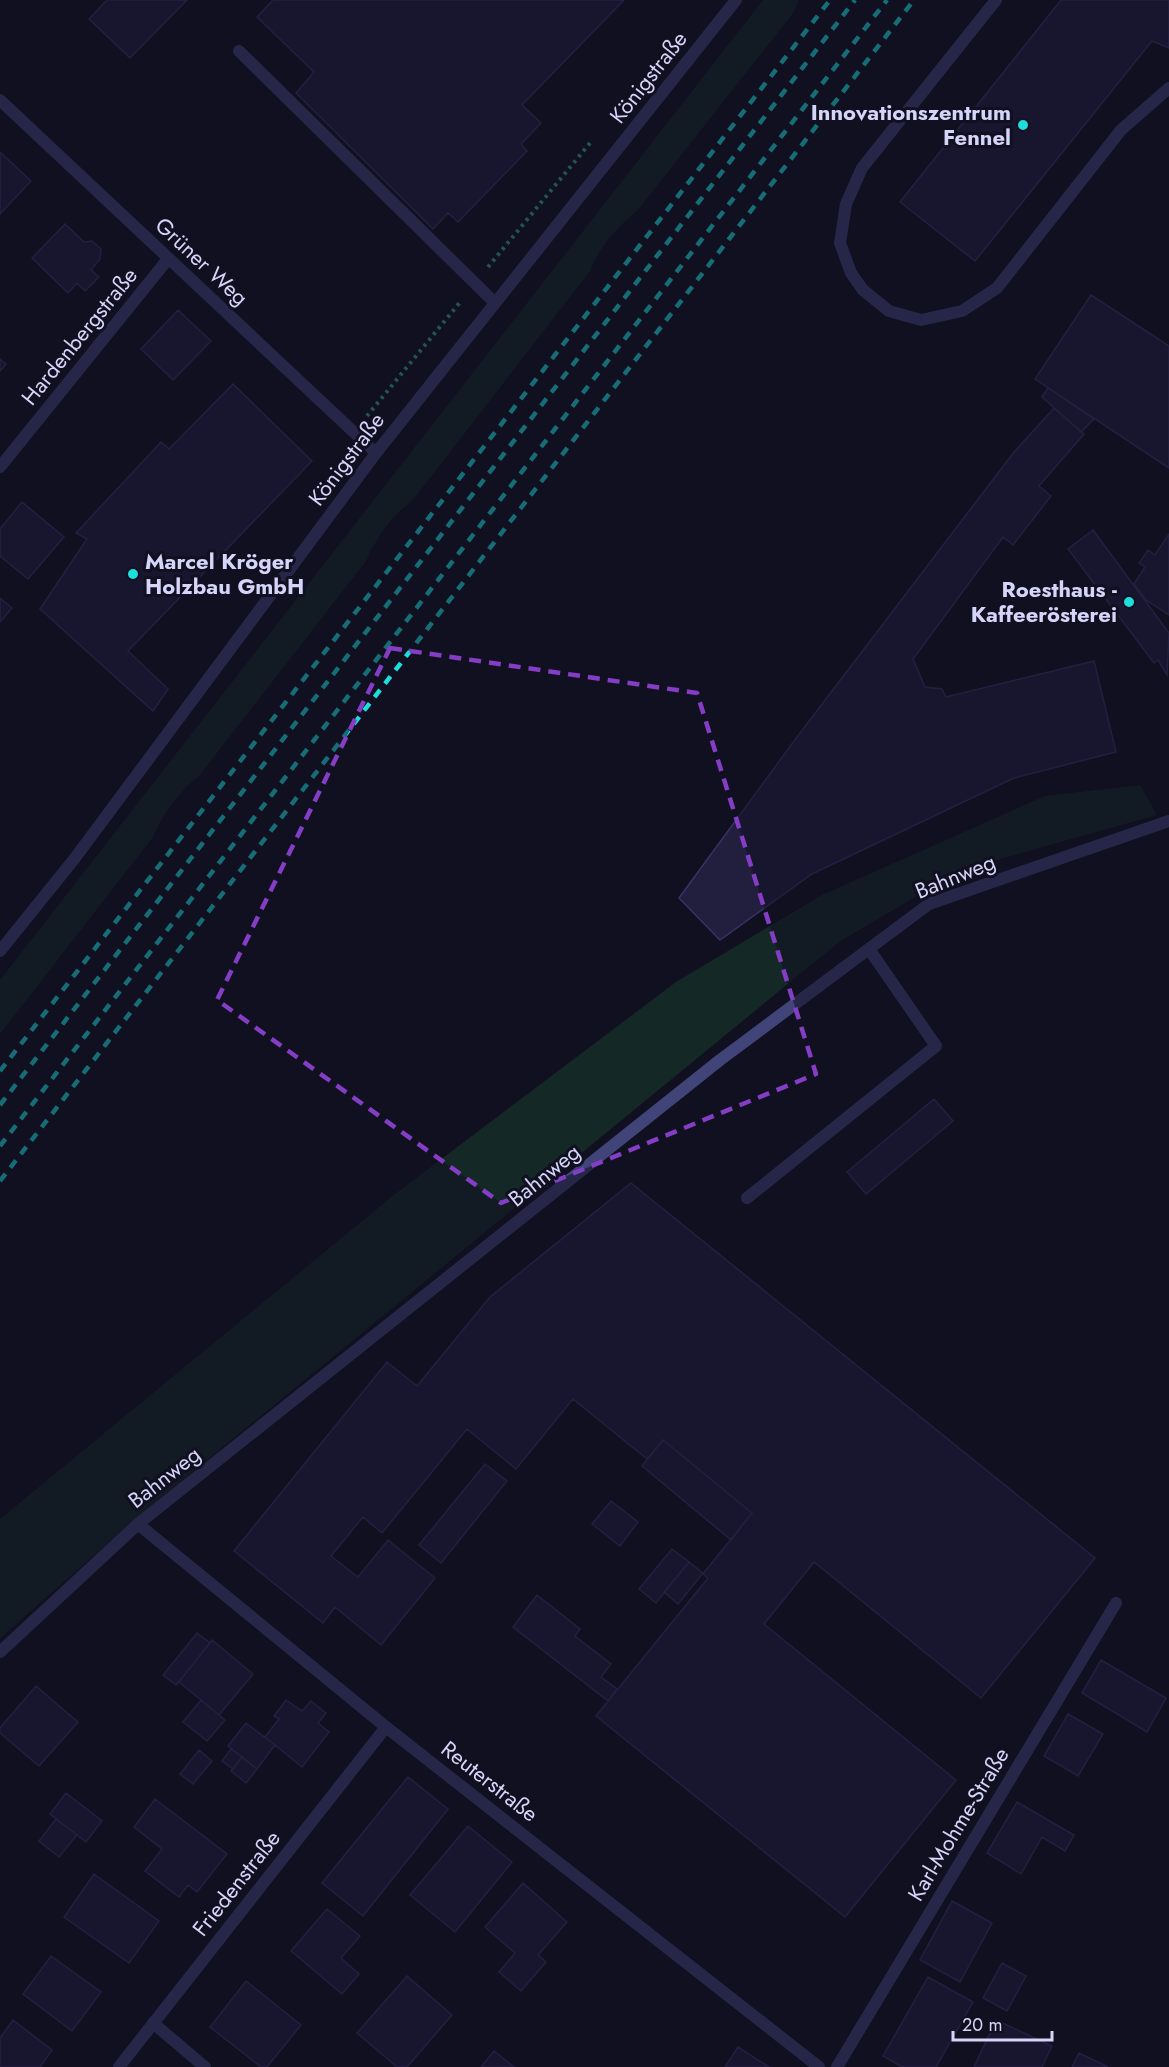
<svg xmlns="http://www.w3.org/2000/svg" width="1169" height="2067" viewBox="0 0 1169 2067" font-family="Jost,sans-serif">
<style>
.green{fill:#142926}
.building{fill:#221e3e;stroke:#383367;stroke-width:1.5}
.lines{fill:none;stroke-linecap:round;stroke-linejoin:round}
.path{stroke:#3da494;stroke-width:4;stroke-dasharray:3 4.5;stroke-linecap:butt}
.service{stroke:#414479;stroke-width:12}
.minor{stroke:#414479;stroke-width:12}
.rail{stroke:#1ddddd;stroke-width:4.5;stroke-dasharray:9 8;stroke-linecap:butt}
.marked{fill:none;stroke:#843dc5;stroke-width:4.5;stroke-dasharray:12 8;stroke-linejoin:round}
.poi-dot{fill:#1ddddd;stroke:#111020;stroke-width:2}
.labels{text-anchor:middle;dominant-baseline:central;stroke-width:6;stroke-linejoin:round;paint-order:stroke}
.street-label{font-size:22px;fill:#d5d4f9;stroke:#111020}
.poi-label{font-size:22px;font-weight:bold;fill:#d5d4f9;stroke:#111020;text-anchor:end}
</style>
<rect width="100%" height="100%" fill="#111020"/>
<path class="green" d="M763,0H799L794,12L637,211C615,229 601,245 590,271L413,500C391,517 378,535 366,561L199,776C177,794 165,811 153,837L0,1034V980Z
M1140,785L1157,815L961,870L839,942L146,1510L0,1638V1519L395,1194L676,982L822,895L1045,796Z"/>
<path class="building" d="M107,0H187L130,58L89,19Z
M273,0H624L522,105L541,123L521,144L527,151L458,222L448,213L433,229L296,93L314,72L257,17Z
M1061,0H1169V48L1152,41L975,261L900,202Z
M0,152L31,181L0,214Z
M65,224L84,242L92,241L101,249L100,259L91,270L99,277L85,291L77,283L68,293L32,258Z
M1091,295L1169,346V468L1035,379Z
M178,310L211,341L173,380L141,349Z
M0,359L6,364L0,371Z
M233,384L312,461L128,651L168,689L153,711L40,609L87,539L76,533L161,442L169,449Z
M1048,388L1094,419L1081,432L1042,397Z
M1054,408L1084,434L1039,486L1051,496L1013,545L1003,537L913,659L925,687L942,689L946,697L1094,661L1116,752L1014,778L812,874L720,940L679,898L797,737L1014,452Z
M22,502L64,537L28,579L0,556V529Z
M1093,530L1169,633L1167,675L1158,660L1154,663L1068,549Z
M1169,534V615L1146,600L1134,584L1145,567L1139,563L1148,550L1155,555Z
M0,598L12,608L0,622Z
M934,1099L953,1121L866,1194L847,1172Z
M631,1183L1095,1558L981,1698L814,1562L764,1624L956,1780L845,1917L596,1716L708,1578L703,1574L752,1513L663,1440L647,1459L573,1399L516,1469L467,1429L382,1533L363,1517L331,1556L358,1577L388,1540L435,1578L381,1645L335,1607L323,1623L234,1551L387,1362L417,1386L490,1297Z
M663,1440L752,1513L731,1540L642,1466Z
M485,1464L507,1481L441,1563L419,1545Z
M611,1501L638,1522L620,1546L592,1524Z
M672,1549L689,1562L656,1603L639,1589Z
M689,1562L703,1573L678,1604L664,1592Z
M537,1595L580,1629L575,1636L611,1664L601,1677L617,1689L608,1701L513,1627Z
M197,1633L210,1643L176,1685L163,1675Z
M212,1640L253,1674L219,1715L179,1682Z
M1101,1660L1166,1698L1147,1732L1082,1693Z
M36,1686L78,1722L39,1766L0,1733V1728Z
M201,1700L225,1720L207,1741L183,1722Z
M286,1700L302,1711L311,1701L326,1713L318,1723L329,1732L302,1767L265,1737L279,1719L274,1716Z
M1068,1714L1103,1734L1078,1776L1044,1756Z
M246,1723L275,1745L257,1769L228,1746Z
M231,1749L242,1757L233,1769L222,1761Z
M199,1750L212,1761L193,1784L180,1774Z
M242,1757L257,1769L246,1783L231,1771Z
M408,1777L448,1809L363,1916L322,1883Z
M66,1793L102,1821L86,1842L50,1814Z
M155,1799L227,1854L197,1892L188,1885L179,1897L145,1871L162,1849L134,1827Z
M1017,1802L1074,1835L1065,1851L1042,1837L1021,1874L987,1853Z
M56,1819L77,1835L59,1857L39,1841Z
M468,1826L512,1862L455,1932L410,1895Z
M94,1874L159,1921L129,1963L64,1917Z
M523,1883L567,1922L538,1955L546,1962L521,1991L499,1972L515,1953L485,1927Z
M952,1901L992,1923L960,1982L920,1960Z
M327,1909L360,1936L341,1958L359,1974L342,1994L291,1951Z
M51,1956L101,1992L72,2031L23,1994Z
M1002,1963L1026,1976L1007,2011L983,1998Z
M407,1976L452,2015L407,2067H397L357,2033Z
M928,1977L973,2002L936,2067H902L883,2056Z
M246,1981L301,2025L267,2067H261L210,2027Z
M13,2020L52,2050L40,2067H0V2038Z
M996,2020L1052,2046L1042,2067H974Z
M738,2047L769,2067H725Z
M494,2051L514,2067H481Z
M1079,2053L1108,2067H1072Z"/>
<g class="lines">
<path class="path" d="M488,267L590,143
M367,416L461,301"/>
<path class="service" d="M996,0L862,168L846,204L840,243L851,273L863,290L889,311L921,320L962,311L997,288L1121,130L1169,88
M239,51L495,303
M747,1198L936,1046L869,949"/>
<path class="minor" d="M0,100L376,453
M0,467L168,259
M0,951L75,858L376,453L736,0
M138,1524L386,1727L819,2067
M0,1652L138,1524L720,1060L929,904L1169,821
M153,2023L205,2067
M119,2067L386,1727
M837,2067L1116,1603"/>
<path class="rail" d="M0,1071L830,0
M0,1105L855,0
M0,1146L887,0
M0,1181L914,0"/>
</g>
<path d="M0 0H1169V2067H0ZM390,648L697,693L816,1074L501,1203L217,1000Z" fill="#111020" fill-opacity=".55" fill-rule="evenodd"/>
<path class="marked" d="M390,648L697,693L816,1074L501,1203L217,1000Z"/>
<g class="poi-dot">
<circle cx="1023" cy="125" r="6"/>
<circle cx="133" cy="574" r="6"/>
<circle cx="1129" cy="602" r="6"/>
</g>
<g class="labels">
<g class="street-label">
<text transform="translate(648 77) rotate(-52)">Königstraße</text>
<text transform="translate(202 261) rotate(43)">Grüner Weg</text>
<text transform="translate(79 336) rotate(-51)">Hardenbergstraße</text>
<text transform="translate(346 459) rotate(-53)">Königstraße</text>
<text transform="translate(955 876) rotate(-22)">Bahnweg</text>
<text transform="translate(544 1175) rotate(-39)">Bahnweg</text>
<text transform="translate(164 1477) rotate(-38)">Bahnweg</text>
<text transform="translate(490 1781) rotate(38)">Reuterstraße</text>
<text transform="translate(958 1824) rotate(-59)">Karl-Mohme-Straße</text>
<text transform="translate(236 1883) rotate(-52)">Friedenstraße</text>
</g>
<g class="poi-label">
<text x="1011" y="112">Innovationszentrum<tspan x="1011" dy="25">Fennel</tspan></text>
<text x="145" y="561" text-anchor="start">Marcel Kröger<tspan x="145" dy="25">Holzbau GmbH</tspan></text>
<text x="1117" y="589">Roesthaus -<tspan x="1117" dy="25">Kaffeerösterei</tspan></text>
</g>
</g>
<path d="M953 2031v9h99v-9" fill="none" stroke="#d5d4f9" stroke-width="3"/>
<text x="962" y="2031" font-size="18" fill="#d5d4f9" stroke="#111020" stroke-width="4.5" paint-order="stroke">20 m</text>
</svg>
